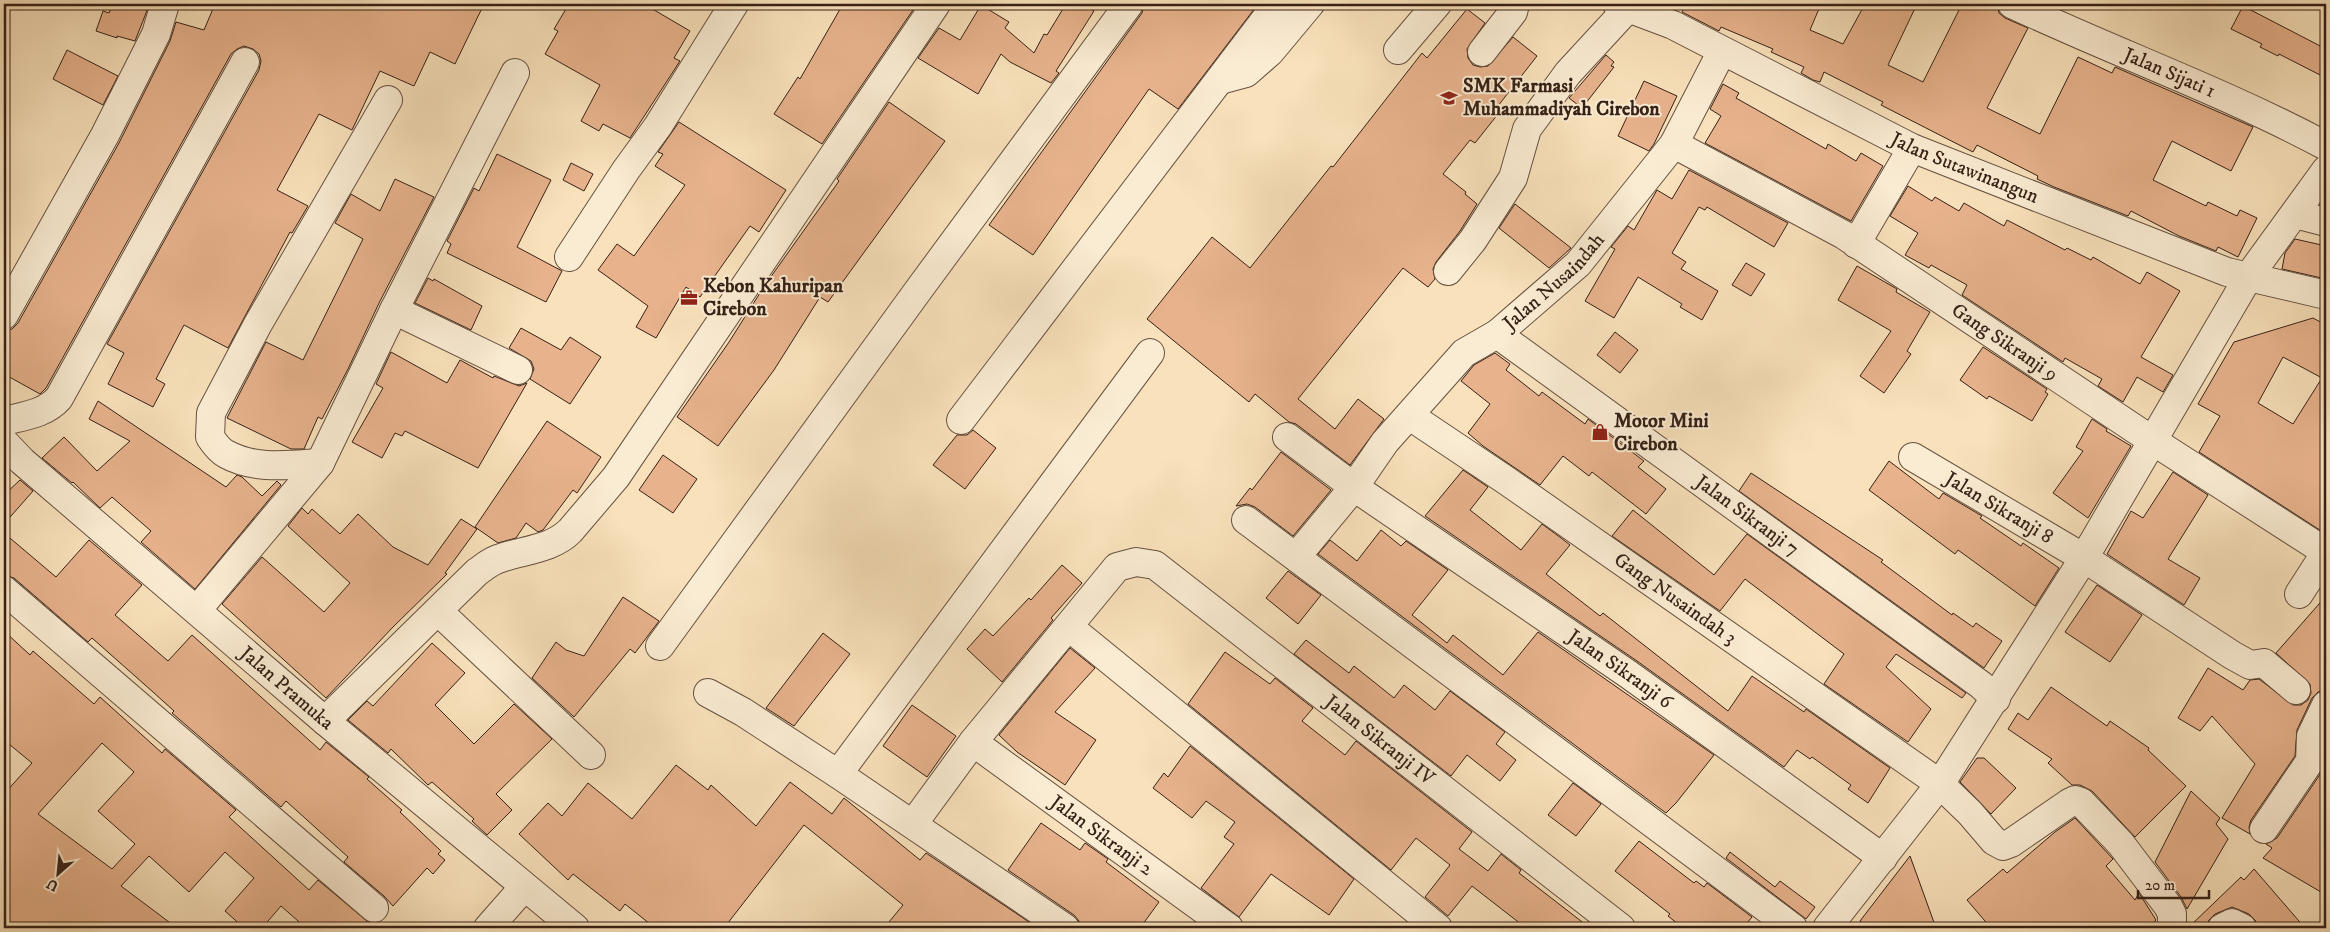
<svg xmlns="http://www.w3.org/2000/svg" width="2330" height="932" viewBox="0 0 2330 932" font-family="'IM FELL DW Pica',serif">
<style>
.building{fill:#e7b28c;stroke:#362117;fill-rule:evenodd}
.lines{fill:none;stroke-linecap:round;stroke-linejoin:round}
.minor-casing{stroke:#665140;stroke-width:30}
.minor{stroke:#faecd3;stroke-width:28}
.labels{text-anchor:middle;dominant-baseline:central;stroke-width:4;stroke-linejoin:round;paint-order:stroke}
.street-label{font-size:20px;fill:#362117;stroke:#faecd3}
.poi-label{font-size:20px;font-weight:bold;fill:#362117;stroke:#faecd3;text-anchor:start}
</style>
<rect width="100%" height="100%" fill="#f8e1bb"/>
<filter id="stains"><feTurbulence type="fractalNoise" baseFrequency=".004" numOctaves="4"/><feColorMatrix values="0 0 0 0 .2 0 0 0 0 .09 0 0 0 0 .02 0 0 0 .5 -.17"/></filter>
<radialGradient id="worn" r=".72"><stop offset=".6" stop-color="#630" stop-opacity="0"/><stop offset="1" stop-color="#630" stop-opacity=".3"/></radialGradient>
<path class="building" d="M113,4H139L148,8L135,41L117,36V38L96,31L103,11L109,13Z
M215,4H484L455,64L430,52L414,86L380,71L352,130L319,114L277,190L308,206L292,233L290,232L228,348L184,325L156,379L165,384L153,407L108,384L124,353L107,344L259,70L261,61L259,54L253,49L244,46L237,49L231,54L46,388L40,394L4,374V331L12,329L18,323L119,143L170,41L176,22L204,30Z
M569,4H644L690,31L674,58L680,61L630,138L603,124L599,131L581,121L600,85L545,54L558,31L554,29Z
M843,4H917L822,144L774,114L798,77L800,79Z
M1066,4H1082L1094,11L1056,71L1059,73L1051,83L1010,62L1001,54L978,94L918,58L939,28L960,40L981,5L1009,22L1005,28L1034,53L1044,34L1047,35Z
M1144,4H1258L1178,109L1149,89L1033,255L989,225L1142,13Z
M1686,4H1766L1782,10L1785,4H1821L1810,30L1843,44L1865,4H1917L1888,65L1923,82L1962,4H1997L1999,13L2005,18L2028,28L1987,108L2040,134L2078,57L2112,73L2115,67L2253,127L2231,171L2172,141L2153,180L2206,206L2208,202L2237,216L2240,210L2257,218L2238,257L2218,247L2216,251L2179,236L2131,211L2128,216L2054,187L2037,179L2038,176L1977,145L1973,152L1881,105L1883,102L1824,72L1820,82L1813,80L1801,73L1804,67L1771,52L1773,49L1721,27L1719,31L1682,12Z
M2243,6L2326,49V78L2279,54L2278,56L2260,47L2262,44L2231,29Z
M1467,9L1485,23L1467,49L1468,58L1473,65L1480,67L1488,66L1513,37L1537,56L1494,111L1498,114L1475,143L1470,140L1443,174L1466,192L1465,194L1477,204L1460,231L1436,262L1433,269L1435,279L1428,287L1403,268L1298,399L1335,429L1358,399L1384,419L1350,465L1296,424L1289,422L1255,394L1249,402L1147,319L1212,237L1250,268L1331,166L1333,167L1422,53L1427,58Z
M67,50L118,76L103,105L53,79Z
M1606,55L1614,62L1611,66L1614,67L1582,108L1569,98Z
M1644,81L1677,96L1654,144L1649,151L1618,136Z
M1723,84L1739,93L1736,98L1826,149L1828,144L1856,161L1861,153L1883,166L1851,221L1705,143L1721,116L1710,109Z
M889,102L945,141L828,302L820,297L774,370L718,446L677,417L729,342L765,285L839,181L837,179Z
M679,122L786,190L759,232L750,226L700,297L686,287L656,338L636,327L648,306L598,270L617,244L634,256L685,185L655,166L663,154L658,152Z
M497,154L551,180L517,247L562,271L546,302L447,253L451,244L447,241L474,188L479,191Z
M571,163L593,174L584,191L563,180Z
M1689,170L1788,223L1774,247L1707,207L1705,210L1699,207L1672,253L1686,262L1681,269L1718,291L1702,320L1680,307L1682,304L1638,277L1614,318L1585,301L1615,249L1611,247L1628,226L1634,230L1657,190L1672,199Z
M395,179L434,197L380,301L348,369L322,419L318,417L304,449H291L227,418L266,342L303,360L363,239L335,223L351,194L380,211Z
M1908,186L1932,201L1935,197L1959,211L1964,203L2004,226L2007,220L2065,250L2067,248L2091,260L2093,257L2140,284L2147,272L2180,291L2141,357L2173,375L2163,392L2137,377L2123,402L2098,386L2102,379L2065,358L2063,362L1962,295L1967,285L1931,265L1929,268L1905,255L1918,233L1890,216Z
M1515,204L1571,248L1549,268L1499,228Z
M2295,239L2326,246V279L2282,269L2285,253Z
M1746,263L1765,274L1751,296L1732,285Z
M1857,266L1897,289L1896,292L1930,312L1907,351L1911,354L1884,393L1860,376L1891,331L1838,300Z
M428,278L433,281L434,279L482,306L471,330L415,303Z
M2313,318L2326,325V534L2199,452L2220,416L2198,404L2234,342ZM2283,357L2322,378L2293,424L2258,403Z
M521,328L561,350L570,337L601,357L570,404L530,379L534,369L531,361L509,348Z
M1615,332L1638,350L1620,373L1597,355Z
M1983,347L2047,389L2045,392L2048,394L2032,421L1989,396L1987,399L1960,380Z
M391,352L447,383L460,360L493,378L494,376L519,386L527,383L478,468L405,431L402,436L395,433L382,458L352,442L383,388L376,384Z
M1495,353L1510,364L1506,370L1539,396L1542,392L1585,424L1588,419L1644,461L1638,467L1666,489L1646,514L1592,472L1589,476L1563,456L1540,485L1483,446L1468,433L1490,404L1461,381L1474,365Z
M98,401L226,487L237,475L242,477L262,496L277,481L281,485L195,589L141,542L151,531L112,497L100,508L73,482L72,483L42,458L64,437L97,471L130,441L89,419Z
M2092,419L2107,429L2106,431L2131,446L2088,518L2053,493L2083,451L2076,447Z
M547,421L601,457L577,493L573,490L543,530L538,532L526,523L516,538L498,543L475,527Z
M973,430L996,448L965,489L933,465L957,435H967Z
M1281,452L1331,490L1293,536L1255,507L1247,504L1236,506L1250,488L1252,490Z
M663,455L697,479L673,513L639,490Z
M1889,461L1939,499L1943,493L1982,516L1980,518L2021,546L2023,543L2059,568L2035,606L1958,550L1955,554L1869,490Z
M1463,470L1488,487L1470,510L1521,550L1542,524L1561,538L1570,545L1546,574L1600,616L1603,613L1728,711L1752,676L1804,712L1806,709L1890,768L1868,803L1848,789L1851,785L1812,757L1810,759L1797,750L1784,767L1637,661L1425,516Z
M2173,472L2208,495L2168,559L2200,578L2184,605L2107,554L2131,511L2143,518Z
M1751,473L1883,560L1881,562L1952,615L1953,613L1973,627L1976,623L2002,641L1984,668L1739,491Z
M20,480L33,491L4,524V495Z
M302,508L308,514L312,509L340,534L358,514L393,547L428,565L461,519L477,529L445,573L447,574L393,627L326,698L222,604L262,557L324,612L350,583L288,526Z
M1633,510L1714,575L1747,534L1966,693L1962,698L1896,654L1886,667L1931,709L1908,742L1824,684L1844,654L1745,579L1720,611L1612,536Z
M1381,530L1401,546L1406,541L1448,570L1412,615L1447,643L1453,635L1503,675L1538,632L1714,755L1676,803L1666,813L1318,554L1330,540L1357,561Z
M4,533L56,577L89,540L142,585L115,615L168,661L192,635L320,750L326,742L369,777L367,779L402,810L400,812L441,851L438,854L445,860L433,874L427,868L393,906L384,896L344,862L348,857L286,801L281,807L172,713L174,711L153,692L92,638L88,642L14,578L4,575Z
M1062,565L1082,583L1051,618L1053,620L1002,682L967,649L985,629L993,636L1029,598L1031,600Z
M1288,571L1321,595L1298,624L1266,598Z
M2097,585L2142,615L2110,662L2065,632Z
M2326,596V690L2318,692L2312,698L2297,730L2295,756L2251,820L2249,827L2250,834L2222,818L2255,764L2212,716L2200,731L2178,718L2208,668L2243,690L2250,680L2259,679L2293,705H2301L2308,700L2311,693L2310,684L2276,653Z
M623,597L659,621L635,653L630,649L574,717L532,678L556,642L566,650L584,656Z
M4,631L30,655L33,651L94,704L100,697L162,753L165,749L236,810L229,817L309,890L318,880L367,921L361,928H306L281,906L262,928H244L225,911L254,878L225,852L189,892L149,856L121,886L177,928H4V794L32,763L4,740ZM102,743L134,772L98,811L135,844L112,869L38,814Z
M823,633L850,654L794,726L766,708Z
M1306,640L1349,673L1354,666L1394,698L1404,685L1435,710L1450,691L1505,732L1496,744L1516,760L1500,781L1467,755L1451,776L1294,654Z
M432,643L465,673L435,705L474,744L514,704L552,739L496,794L512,810L487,835L472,821L474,819L432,782L428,785L391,749L388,753L348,720L367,701L373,706Z
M1070,648L1095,668L1055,712L1096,740L1065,785L1017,752L999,735Z
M1225,652L1270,684L1275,678L1313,708L1302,721L1345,755L1356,741L1472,832L1459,849L1488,871L1501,854L1521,870L1519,873L1590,928H1526L1472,886L1448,916L1425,897L1450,865L1416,838L1391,870L1188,704Z
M2051,687L2107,726L2110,721L2149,748L2148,750L2186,786L2135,837L2092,791L2080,785H2072L2048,763L2052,759L2008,729L2018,713L2028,720Z
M912,705L956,736L927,777L883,746Z
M1190,746L1354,879L1329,915L1271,874L1239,917L1201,888L1234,844L1224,837L1235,822L1206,801L1192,818L1153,788L1164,773L1168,777Z
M2326,746V895L2263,858L2272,848L2266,844L2277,838L2323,770Z
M1977,758H1984L2016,788L1991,814L1960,782Z
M676,765L708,790L711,785L756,826L790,782L832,814L844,798L920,860L926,853L1038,928H884L903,905L804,825L724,928H655L625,904L620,911L573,874L568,880L519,834L548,803L562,816L588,783L632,819Z
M1573,783L1601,804L1576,836L1548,815Z
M2191,791L2220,818L2216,824L2228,839L2187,909L2181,897L2155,862Z
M2075,818L2113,859L2106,866L2135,900L2139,893L2156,920L2148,928H1991L1967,900L2003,869L2007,873L2055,832Z
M1041,823L1080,850L1085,843L1108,859L1106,862L1159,902L1140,928H1080L1079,921L1074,915L1008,870Z
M1639,841L1694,883L1696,881L1704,887L1707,883L1752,917L1743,928H1683L1668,916L1670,914L1615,871Z
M1730,852L1775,887L1780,881L1815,907L1806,919L1726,858Z
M1910,856L1936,928H1870L1860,921Z
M2254,869L2305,928H2258L2255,920L2249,914L2232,907L2215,914L2209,920L2207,928H2192L2190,926L2241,877L2244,880Z"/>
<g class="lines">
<g class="minor-casing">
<g id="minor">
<path id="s1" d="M1617,4L1673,25L1912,148L2227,272L2326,295"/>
<path id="s2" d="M2012,4C2116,53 2225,92 2326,146"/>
<path d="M1398,50L1437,4"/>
<path d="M1482,52L1513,12L1515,4"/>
<path d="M1220,80L1246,73L1270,52L1310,4"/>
<path id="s3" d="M1674,144L1844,235L2153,441L2326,552L2299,594"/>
<path d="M2295,214L2326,222"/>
<path d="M1856,244L1912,148"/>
<path d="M569,257L626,170L658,126L734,4"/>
<path d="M1448,271L1473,240L1513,178L1527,129L1568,73L1628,8"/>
<path d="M394,310L518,370"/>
<path d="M4,315L105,135L156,34L165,4"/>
<path id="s4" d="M1497,334L1981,685L1996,699"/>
<path id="s5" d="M1410,416L1507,481L1940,784L1970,813L1994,841L2003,846L2011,843L2069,803L2075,800L2081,802L2121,844L2168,906L2172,914V926"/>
<path d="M961,420L1277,4"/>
<path d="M4,421C24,416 45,414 59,398L245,62"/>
<path id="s6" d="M1287,437L1354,487L1628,674L1883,858"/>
<path id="s7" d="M4,442L22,461L325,721L575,928"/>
<path id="s8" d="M1913,457L2084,558L2232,655L2250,665L2264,663L2296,690"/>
<path d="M320,463C289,465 255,470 226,454C220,451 214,443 210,437L211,413L258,324L388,100"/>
<path d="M1246,520L1793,928"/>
<path id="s9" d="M1296,557L1354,487L1385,442L1464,353L1497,334L1578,264L1674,144L1722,51"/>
<path d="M4,590L374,908"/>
<path d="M197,610L320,463L394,310L515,73"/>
<path d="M439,612L591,755"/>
<path d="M1069,627L1438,928"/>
<path d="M660,646L917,292L1129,4"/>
<path d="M708,693L743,712L838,774L1065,928"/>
<path d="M325,721L477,572C484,567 492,560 501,558C524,550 552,549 570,531L616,477L936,4"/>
<path id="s10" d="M973,742L1229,928"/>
<path d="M838,774L1150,353"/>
<path id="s11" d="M913,824L973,742L1117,567L1136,562L1155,565L1621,928"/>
<path d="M2264,829L2310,761L2311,736L2326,705"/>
<path d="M488,928L524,887"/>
<path d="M1827,928L1940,784L2084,558L2249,276L2326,170"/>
<path d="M2222,928L2232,923L2242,928"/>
</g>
</g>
<use href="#minor" class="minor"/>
</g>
<defs>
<g id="school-bare" transform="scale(1.35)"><path d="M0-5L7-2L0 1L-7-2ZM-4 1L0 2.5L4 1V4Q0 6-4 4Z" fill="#8f2418" stroke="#faecd3" stroke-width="2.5" paint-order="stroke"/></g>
<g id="office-bare" transform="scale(1.35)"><path d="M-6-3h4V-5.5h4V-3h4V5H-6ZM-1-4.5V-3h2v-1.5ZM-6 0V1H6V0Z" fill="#8f2418" stroke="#faecd3" stroke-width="2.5" paint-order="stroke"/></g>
<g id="shop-bare" transform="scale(1.35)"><path d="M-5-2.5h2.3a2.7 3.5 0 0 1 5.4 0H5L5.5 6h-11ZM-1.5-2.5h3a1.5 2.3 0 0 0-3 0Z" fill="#8f2418" stroke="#faecd3" stroke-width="2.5" paint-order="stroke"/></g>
</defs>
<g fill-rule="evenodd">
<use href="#school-bare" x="1449" y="98"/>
<use href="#office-bare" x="689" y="298"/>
<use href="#shop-bare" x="1600" y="432"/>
</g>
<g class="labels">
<g class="street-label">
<text stroke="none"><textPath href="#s2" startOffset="172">Jalan Sijati 1</textPath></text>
<text stroke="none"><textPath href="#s1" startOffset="385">Jalan Sutawinangun</textPath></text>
<text stroke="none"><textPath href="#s9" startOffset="380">Jalan Nusaindah</textPath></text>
<text stroke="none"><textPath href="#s3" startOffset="386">Gang Sikranji 9</textPath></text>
<text stroke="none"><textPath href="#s8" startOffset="100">Jalan Sikranji 8</textPath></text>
<text stroke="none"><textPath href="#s4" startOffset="309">Jalan Sikranji 7</textPath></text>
<text stroke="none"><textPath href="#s5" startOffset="322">Gang Nusaindah 3</textPath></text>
<text stroke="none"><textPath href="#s6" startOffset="406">Jalan Sikranji 6</textPath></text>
<text stroke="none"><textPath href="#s7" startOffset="375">Jalan Pramuka</textPath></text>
<text stroke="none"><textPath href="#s11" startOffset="652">Jalan Sikranji IV</textPath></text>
<text stroke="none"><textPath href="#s10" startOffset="159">Jalan Sikranji 2</textPath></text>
</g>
<g class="poi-label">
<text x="1463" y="86">SMK Farmasi<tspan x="1463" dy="23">Muhammadiyah Cirebon</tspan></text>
<text x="703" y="286">Kebon Kahuripan<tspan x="703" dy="23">Cirebon</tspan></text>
<text x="1614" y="421">Motor Mini<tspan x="1614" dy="23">Cirebon</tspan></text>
</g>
</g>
<rect width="2330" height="932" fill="none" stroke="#f8e1bb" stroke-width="20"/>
<rect x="5" y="5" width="2320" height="922" fill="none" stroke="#362117" stroke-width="2.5"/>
<rect x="10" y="10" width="2310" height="912" fill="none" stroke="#362117"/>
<g transform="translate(58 874) rotate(207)" stroke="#faecd3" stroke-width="4" paint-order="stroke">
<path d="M0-4L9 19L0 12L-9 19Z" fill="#362117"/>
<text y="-8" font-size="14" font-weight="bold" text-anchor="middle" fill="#362117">U</text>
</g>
<path d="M2138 890v8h71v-8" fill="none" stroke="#362117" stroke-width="2.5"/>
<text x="2145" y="890" font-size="15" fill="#362117" stroke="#faecd3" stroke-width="4" paint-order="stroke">20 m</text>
<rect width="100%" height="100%" filter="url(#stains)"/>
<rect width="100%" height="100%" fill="url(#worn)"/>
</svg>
